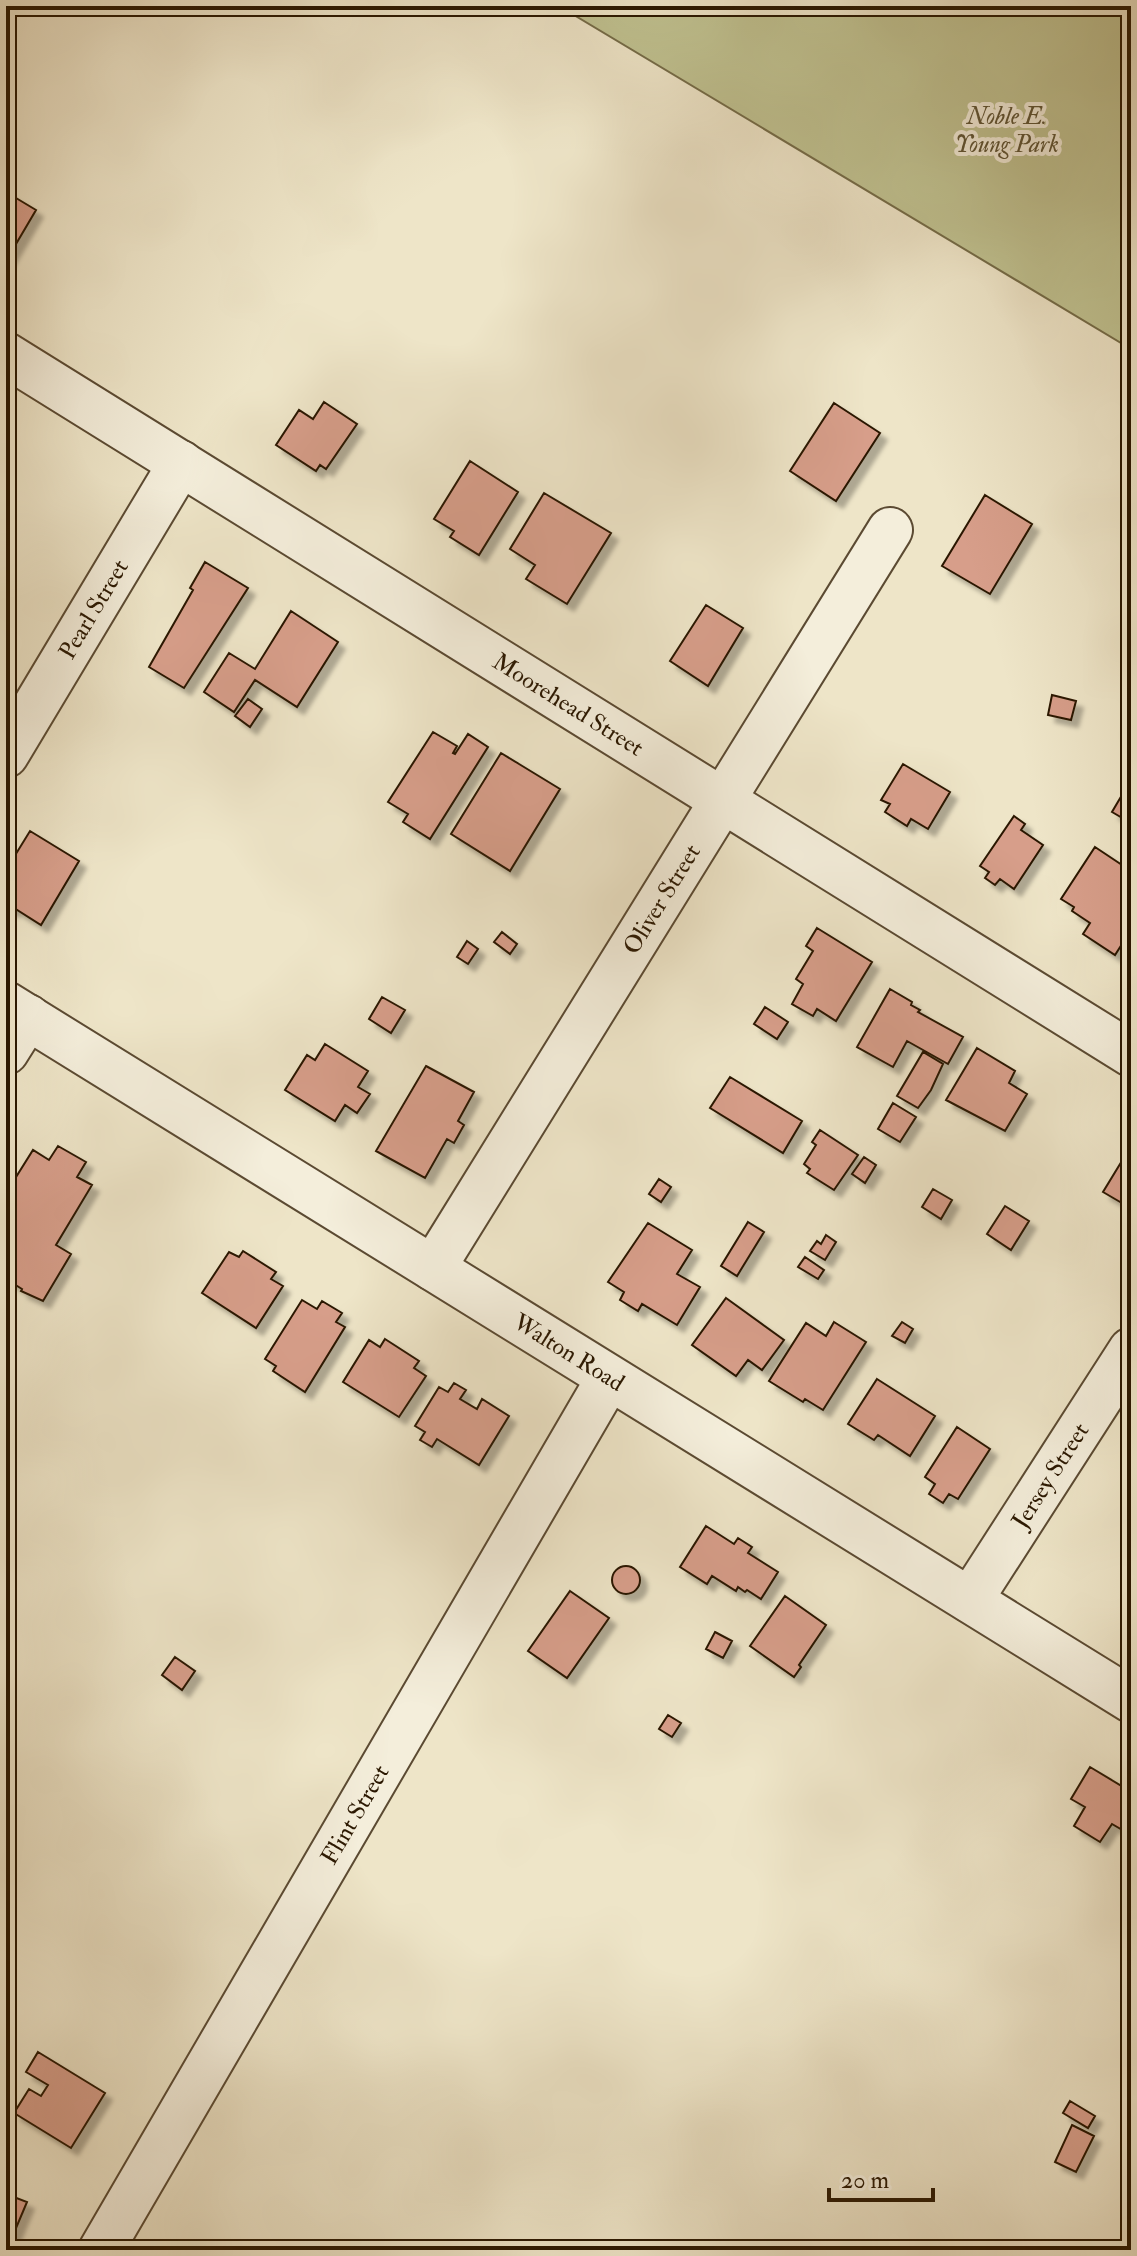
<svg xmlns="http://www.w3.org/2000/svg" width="1137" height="2256" viewBox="0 0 1137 2256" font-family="'IM FELL Double Pica',serif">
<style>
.green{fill:#c0c291;stroke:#756c48;stroke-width:2}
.building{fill:#d79e8a;stroke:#2a1700;stroke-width:2;filter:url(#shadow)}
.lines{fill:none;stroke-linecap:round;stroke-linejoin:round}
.minor-casing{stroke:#5b4a32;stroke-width:48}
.minor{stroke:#f4eedb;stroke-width:44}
.labels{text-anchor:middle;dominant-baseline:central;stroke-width:8;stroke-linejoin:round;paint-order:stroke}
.park-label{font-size:24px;font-style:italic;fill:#5e5333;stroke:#f4eedb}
.street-label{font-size:24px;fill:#2a1700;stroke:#f4eedb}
</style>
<defs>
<filter id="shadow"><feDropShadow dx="7" dy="7" stdDeviation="2" flood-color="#0004"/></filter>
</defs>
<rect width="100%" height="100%" fill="#eee5c8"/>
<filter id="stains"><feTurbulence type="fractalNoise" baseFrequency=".0025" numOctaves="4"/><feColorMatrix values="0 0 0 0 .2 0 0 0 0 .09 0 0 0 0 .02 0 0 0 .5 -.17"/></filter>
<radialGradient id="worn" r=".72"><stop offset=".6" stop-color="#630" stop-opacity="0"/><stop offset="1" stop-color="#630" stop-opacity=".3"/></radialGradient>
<path class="green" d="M559,6H1131V349Z"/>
<path class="building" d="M6,192L36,210L6,261Z
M324,402L357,424L326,469L320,465L316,471L276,445L299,410L313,419Z
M834,403L880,433L836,501L790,471Z
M470,461L518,492L479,555L450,537L454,531L434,519Z
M544,493L611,533L567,604L526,579L535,565L510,549Z
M985,495L1032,524L990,594L942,566Z
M205,562L248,588L184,688L149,667L193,590L190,588Z
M706,605L743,628L708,686L670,661Z
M291,611L338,642L297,707L255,680L234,712L204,692L229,653L255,669Z
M1052,695L1076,701L1071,720L1048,715Z
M248,699L262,709L250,727L235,716Z
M433,732L457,746L453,753L455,754L468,734L488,747L430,839L403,822L408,814L388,802Z
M501,753L560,789L510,871L451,834Z
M903,764L950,792L928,829L911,819L907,826L885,812L890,804L881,800Z
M1129,783L1131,785V823L1112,812Z
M1014,816L1025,824L1021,830L1043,845L1014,889L1000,879L995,885L985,878L989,872L980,866Z
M30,831L79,861L41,925L14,908L12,910L6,906L10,896L6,894V870Z
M1095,847L1131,871V930L1115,955L1083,934L1090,923L1072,911L1074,907L1061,899Z
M817,928L872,962L836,1021L817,1009L813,1016L792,1004L803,984L796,979L813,951L806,946Z
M502,932L517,944L510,954L494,942Z
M467,941L478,949L468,964L457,957Z
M890,989L912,1002L911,1005L920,1010L918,1012L963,1037L948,1064L907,1041L893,1067L857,1047Z
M382,997L405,1010L391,1033L369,1019Z
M765,1007L788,1022L777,1039L754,1024Z
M325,1044L368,1071L358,1087L370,1094L357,1113L345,1105L335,1121L285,1090L307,1055L315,1060Z
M977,1048L1015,1071L1009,1083L1027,1094L1005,1131L946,1100Z
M923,1052L943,1064L931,1090L918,1108L897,1096Z
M426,1066L474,1092L458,1121L464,1125L454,1143L447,1139L425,1178L376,1151Z
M730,1077L802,1121L783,1153L710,1108Z
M893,1103L916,1117L900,1142L878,1129Z
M820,1130L858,1155L834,1190L807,1173L810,1169L804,1164L816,1145L812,1142Z
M58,1146L86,1162L77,1177L92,1185L56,1245L71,1254L43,1301L21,1291L22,1289L6,1279V1193L33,1150L49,1160Z
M1131,1146V1199L1127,1206L1103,1192Z
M864,1157L876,1165L865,1183L852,1174Z
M659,1179L671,1187L661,1202L649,1194Z
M933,1189L952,1200L941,1219L922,1207Z
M1005,1206L1029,1221L1011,1250L987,1234Z
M748,1222L764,1232L737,1276L721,1266Z
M648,1223L692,1250L677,1274L700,1287L677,1325L642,1304L638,1311L620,1300L624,1292L608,1282Z
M826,1235L836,1242L825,1260L810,1251L817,1241L821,1244Z
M243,1251L276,1272L271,1279L283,1286L256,1328L202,1293L229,1252L239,1257Z
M805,1257L824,1270L818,1279L798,1267Z
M726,1298L784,1340L762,1370L748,1360L736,1376L692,1345Z
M302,1300L317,1309L322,1301L342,1313L336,1322L345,1327L305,1392L273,1371L276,1366L265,1359Z
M834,1322L866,1342L823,1410L805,1399L803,1402L769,1381L806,1323L826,1336Z
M902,1322L913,1329L905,1343L892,1336Z
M385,1339L419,1361L414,1368L426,1376L399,1417L343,1382L369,1340L380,1347Z
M877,1379L935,1416L910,1456L878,1435L874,1440L848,1424Z
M454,1383L466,1390L460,1399L477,1409L482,1399L509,1416L479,1465L437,1439L432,1447L420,1440L425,1432L415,1426L439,1387L448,1392Z
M957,1427L990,1449L958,1499L949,1494L943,1503L929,1494L935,1484L925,1477Z
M706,1526L734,1544L738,1538L752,1547L748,1553L778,1572L761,1599L747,1590L745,1592L738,1587L736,1591L712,1576L707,1584L680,1567Z
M612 1580a14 14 0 1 1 28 0a14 14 0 1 1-28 0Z
M570,1591L609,1618L567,1678L528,1651Z
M785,1596L826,1625L799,1665L801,1667L794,1677L750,1646Z
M715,1632L732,1641L723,1658L706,1649Z
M175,1657L195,1671L182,1690L162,1675Z
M668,1715L681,1723L672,1737L659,1729Z
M1090,1767L1125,1788L1129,1781L1131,1782V1835L1112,1824L1100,1842L1074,1826L1085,1807L1071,1799Z
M38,2052L105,2093L71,2148L14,2113L29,2089L41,2096L48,2085L26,2072Z
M1070,2101L1095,2116L1088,2128L1063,2113Z
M1072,2125L1094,2136L1076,2172L1055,2162Z
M6,2194L27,2202L11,2240L6,2238Z"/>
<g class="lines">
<g class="minor-casing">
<g id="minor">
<path id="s1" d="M6,355L1131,1054"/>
<path id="s2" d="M6,755L181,463"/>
<path id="s3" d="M6,1004L1131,1700"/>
<path d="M6,1052L28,1017"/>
<path id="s4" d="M433,1268L890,530"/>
<path id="s5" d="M970,1600L1131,1350"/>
<path id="s6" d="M101,2250L609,1378"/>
</g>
</g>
<use href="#minor" class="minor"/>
</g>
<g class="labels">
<g class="park-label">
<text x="1007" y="116">Noble E.<tspan x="1007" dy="28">Young Park</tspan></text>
</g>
<g class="street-label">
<text stroke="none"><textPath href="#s2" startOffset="170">Pearl Street</textPath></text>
<text stroke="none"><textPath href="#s1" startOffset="662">Moorehead Street</textPath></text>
<text stroke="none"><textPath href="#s4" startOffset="434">Oliver Street</textPath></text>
<text stroke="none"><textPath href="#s3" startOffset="662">Walton Road</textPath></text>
<text stroke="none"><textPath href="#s5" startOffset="148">Jersey Street</textPath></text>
<text stroke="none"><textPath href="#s6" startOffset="504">Flint Street</textPath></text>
</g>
</g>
<rect width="1137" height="2256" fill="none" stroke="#eee5c8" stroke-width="32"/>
<rect x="8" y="8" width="1121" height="2240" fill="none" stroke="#2a1700" stroke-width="4"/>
<rect x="16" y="16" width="1105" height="2224" fill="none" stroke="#2a1700" stroke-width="2"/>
<path d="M829 2188v12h104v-12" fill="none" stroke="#2a1700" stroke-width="4"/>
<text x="841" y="2188" font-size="24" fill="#2a1700" stroke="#f4eedb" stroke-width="6" paint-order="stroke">20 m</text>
<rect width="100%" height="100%" filter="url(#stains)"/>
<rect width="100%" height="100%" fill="url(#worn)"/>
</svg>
